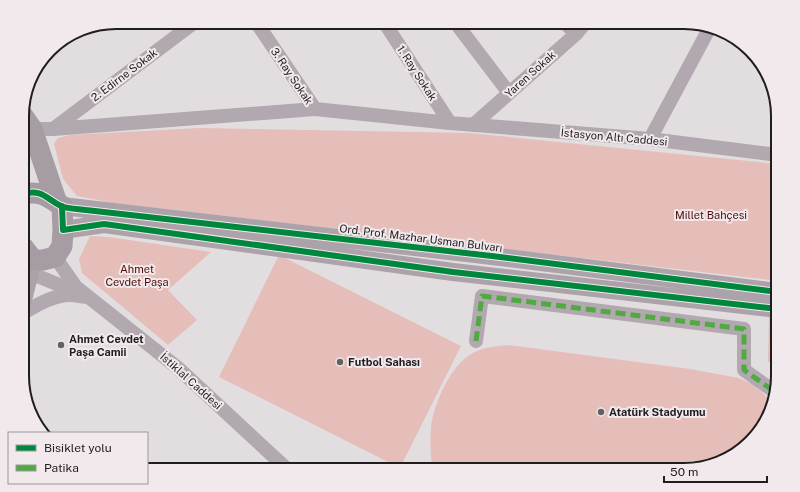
<svg xmlns="http://www.w3.org/2000/svg" width="800" height="492" viewBox="0 0 800 492" font-family="'Public Sans',sans-serif">
<style>
.green{fill:#e5beb9}
.lines{fill:none;stroke-linecap:round;stroke-linejoin:round}
.minor{stroke:#b2a9b0;stroke-width:14}
.major{stroke:#aca2a9;stroke-width:18}
.highway{stroke:#a69ca4;stroke-width:21}
.quiet{stroke:#52a943;stroke-width:5;stroke-dasharray:10 5;stroke-linecap:butt}
.cycleway-casing{stroke:#f1e9ec;stroke-width:8}
.cycleway{stroke:#00873e;stroke-width:6}
.poi-dot{fill:#646162;stroke:#f1e9ec;stroke-width:1.5}
.labels{text-anchor:middle;dominant-baseline:central;stroke-width:4;stroke-linejoin:round;paint-order:stroke}
.street-label{font-size:11px;fill:#201d1e;stroke:#f1e9ec}
.park-label{font-size:11px;fill:#500b06;stroke:#f1e9ec}
.poi-label{font-size:11px;font-weight:bold;fill:#201d1e;stroke:#f1e9ec;text-anchor:start}
.rim{fill:none;stroke:#201d1e;stroke-width:2}
</style>
<rect width="100%" height="100%" fill="#e2dee0"/>
<path class="green" d="M199,128L469,133L778,164V281L113,203L77,196L63,179L54,144L58,138L70,135Z
M90,236L109,237L211,252L168,290L197,320L168,345L82,273L79,259Z
M279,255L461,346L400,468L219,377Z
M769,308L778,309V363L768,362Z
M509,345L690,369L739,378L754,385L764,394L771,403L762,428L731,458L690,470H433C430,456 430,440 431,427C434,403 451,364 473,353C484,347 497,346 509,345Z"/>
<g class="lines">
<path class="minor" d="M256,22L315,109
M384,22L450,123
M455,22L509,93
M564,22L576,34
M735,37L739,41
M473,125L576,34L586,22
M32,129H53L315,109L450,123L650,139L778,155
M53,129L195,22
M650,139L709,29
M55,257L76,287L178,368L288,470
M30,273L79,293
M23,313C37,305 53,295 70,295C76,295 83,297 89,297
M476,341L482,296L744,329V370L775,392"/>
<path class="major" d="M62,206L492,256L778,292
M63,230L104,224L453,272L778,309
M23,300L33,260"/>
<path class="highway" d="M23,116L32,129L57,203
M23,194C41,190 48,197 62,206L63,230L62,246L55,257L43,260H33L23,247"/>
<path class="quiet" d="M476,341L482,296L744,329V370L775,392"/>
<g class="cycleway-casing">
<path id="cycleway" d="M23,194C43,189 45,198 61,206C68,209 79,209 86,210L492,256L778,292
M62,206L63,230L104,224L453,272L778,309"/>
</g>
<use href="#cycleway" class="cycleway"/>
</g>
<g class="poi-dot">
<circle cx="61" cy="345" r="4"/>
<circle cx="340" cy="362" r="4"/>
<circle cx="601" cy="412" r="4"/>
</g>
<g class="labels">
<g class="street-label">
<text transform="translate(417 73) rotate(57)">1. Ray Sokak</text>
<text transform="translate(530 74) rotate(-42)">Yaren Sokak</text>
<text transform="translate(124 75) rotate(-37)">2. Edirne Sokak</text>
<text transform="translate(292 76) rotate(56)">3. Ray Sokak</text>
<text transform="translate(614 137) rotate(5)">İstasyon Altı Caddesi</text>
<text transform="translate(421 238) rotate(7)">Ord. Prof. Mazhar Usman Bulvarı</text>
<text transform="translate(191 381) rotate(42)">İstiklal Caddesi</text>
</g>
<g class="park-label">
<text x="711" y="215">Millet Bahçesi</text>
<text x="137" y="269">Ahmet<tspan x="137" dy="13">Cevdet Paşa</tspan></text>
</g>
<g class="poi-label">
<text x="69" y="339">Ahmet Cevdet<tspan x="69" dy="13">Paşa Camii</tspan></text>
<text x="348" y="362">Futbol Sahası</text>
<text x="609" y="412">Atatürk Stadyumu</text>
</g>
</g>
<path d="M0 0H800V492H0ZM116 29H684A87 87 0 0 1 771 116V376A87 87 0 0 1 684 463H116A87 87 0 0 1 29 376V116A87 87 0 0 1 116 29Z" fill="#f1e9ec" fill-rule="evenodd"/>
<path class="rim" d="M116 29H684A87 87 0 0 1 771 116V376A87 87 0 0 1 684 463H116A87 87 0 0 1 29 376V116A87 87 0 0 1 116 29Z"/>
<rect x="8" y="432" width="140" height="52" fill="#f1e9ec" stroke="#9d979a"/>
<rect x="16" y="445" width="20" height="6" fill="#00873e" stroke="#9d979a"/>
<text x="44" y="452" font-size="12" fill="#201d1e">Bisiklet yolu</text>
<rect x="16" y="465" width="20" height="6" fill="#52a943" stroke="#9d979a"/>
<text x="44" y="472" font-size="12" fill="#201d1e">Patika</text>
<path d="M664 476v6h103v-6" fill="none" stroke="#201d1e" stroke-width="2"/>
<text x="670" y="476" font-size="12" fill="#201d1e" stroke="#f1e9ec" stroke-width="3" paint-order="stroke">50 m</text>
</svg>
